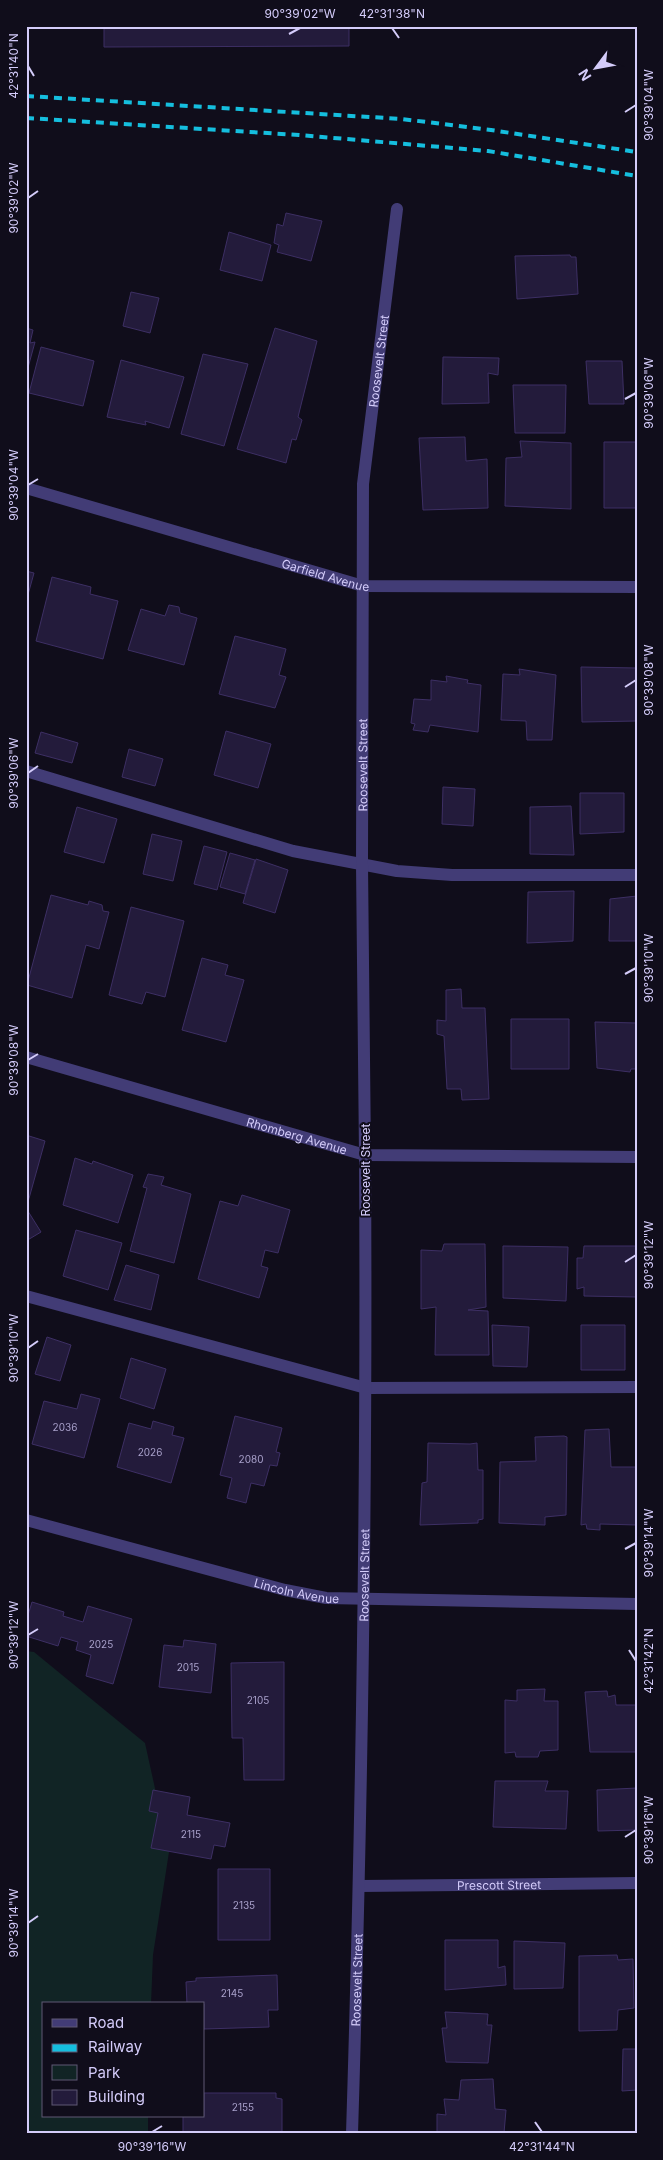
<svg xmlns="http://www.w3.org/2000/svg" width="663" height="2160" viewBox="0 0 663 2160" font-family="Inter,sans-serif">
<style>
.green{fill:#112425}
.building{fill:#231b3b;stroke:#3d2f64}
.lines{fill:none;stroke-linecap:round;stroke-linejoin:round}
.service{stroke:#423c76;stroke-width:12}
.minor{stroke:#423c76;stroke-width:12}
.tertiary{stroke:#423c76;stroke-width:12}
.rail{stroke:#15bede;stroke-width:4;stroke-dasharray:8 6;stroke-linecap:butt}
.ticks{fill:none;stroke:#d4ccfa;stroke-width:2}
.labels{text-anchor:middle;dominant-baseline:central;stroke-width:4;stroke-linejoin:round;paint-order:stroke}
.number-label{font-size:10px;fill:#a8a0ca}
.street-label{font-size:12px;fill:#d4ccfa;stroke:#100d1b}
.neatline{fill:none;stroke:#d4ccfa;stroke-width:2}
.ticks-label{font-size:12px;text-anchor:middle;fill:#d4ccfa}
</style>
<rect width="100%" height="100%" fill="#100d1b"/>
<path class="green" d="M26,1651L34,1652L145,1743L169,1852L153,1955L151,2004H44V2116H148V2134H26Z"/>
<path class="building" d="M104,26H349V46L104,47Z
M286,213L322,221L311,261L277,252L279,245L274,243L277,224L283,226Z
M229,232L271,245L262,281L220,270Z
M570,255L571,257H576L578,294L517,299L515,256Z
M131,292L159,298L150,333L123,326Z
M26,328L33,330L30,343L35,342L26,375Z
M275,328L317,341L298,417L302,420L296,440L292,439L286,463L237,449Z
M41,347L94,361L83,406L29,393Z
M203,354L248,364L224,446L181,434Z
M443,357L499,358L498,375L488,373L489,403L442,404Z
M121,360L184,377L169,428L145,421L146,425L107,417Z
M586,361H622L624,404H589Z
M513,385H566L565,433H515Z
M465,437L466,461L487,459L488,508L423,510L419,438Z
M520,441L571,443V509L505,506L506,458L522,457Z
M604,442H637V508H604Z
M26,571L34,573L26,602Z
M52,577L91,587L90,594L118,601L103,659L36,641Z
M169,605L179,607L180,613L197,618L184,665L128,650L141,609L165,616Z
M235,636L286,649L279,675L286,677L275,708L219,694Z
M581,667L637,668V721L582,722Z
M519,669L556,675L552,740H527L526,721L501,720L503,674L520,675Z
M446,676L468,680L467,683L481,685L478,732L430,725L428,732L413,730L415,724L411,723L414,699L431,700V680L447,682Z
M226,731L271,744L258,788L214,775Z
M41,732L78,743L72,763L35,753Z
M129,749L163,759L155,786L122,777Z
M443,787L475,789L473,826L442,824Z
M580,793H624V832L580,834Z
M571,806L574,855L530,854V807Z
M77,807L117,819L104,863L64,852Z
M152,834L182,841L173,881L143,874Z
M204,846L227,852L217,890L194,884Z
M230,853L255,860L245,894L220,887Z
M256,859L288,870L275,913L243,903Z
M574,891L573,941L527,943L528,892Z
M51,895L88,905L89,901L102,905L103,911L109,912L99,949L86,945L72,998L27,985Z
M637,896V941H609L610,899Z
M131,907L184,921L165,997L146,992L142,1004L109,995Z
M202,958L228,965L225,975L244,980L226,1042L182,1030Z
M461,989L462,1008H485L489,1099L462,1100L461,1089H447L444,1036L437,1034V1020L446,1021V990Z
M511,1019H569V1069H511Z
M595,1022L637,1023V1069H631L630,1072L597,1068Z
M26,1135L45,1141L28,1202L26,1201Z
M75,1158L92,1164L93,1161L133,1175L118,1223L63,1205Z
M148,1174L164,1177L161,1185L191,1194L174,1263L130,1251L147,1188L143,1187Z
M242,1195L290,1210L278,1253L265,1250L261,1266L268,1268L259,1298L198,1279L220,1201L238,1206Z
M26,1208L41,1232L26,1241Z
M76,1230L122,1243L108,1290L63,1276Z
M444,1244H485L486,1307L468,1310L488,1311L489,1355H435L436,1307L421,1309V1250L442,1251Z
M503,1246L568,1247L566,1301L503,1298Z
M584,1246H637V1297L584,1296V1287L577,1289V1258H583Z
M126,1265L159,1275L151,1310L114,1300Z
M492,1325L529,1327L527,1367L493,1366Z
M581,1325H625V1370H581Z
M47,1337L71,1345L60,1381L35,1374Z
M131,1358L166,1369L154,1409L120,1398Z
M81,1394L100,1399L84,1458L32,1444L44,1401L77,1409Z
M235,1416L282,1428L276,1452L280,1453L277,1466L270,1465L264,1486L251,1483L246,1503L227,1498L232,1478L220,1475Z
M153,1421L174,1427L172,1435L184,1438L171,1483L117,1467L129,1423L151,1429Z
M609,1429L611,1467H637V1525L600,1524V1530L587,1529L586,1524L581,1525L585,1430Z
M564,1436L567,1437L566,1515L545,1517V1525L499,1523L500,1462L536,1461L535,1437Z
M428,1443L470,1444L477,1443L478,1470H483V1519L478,1520V1523L420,1525L422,1483L427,1482Z
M32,1602L64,1612L63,1616L83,1622L88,1606L132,1619L113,1684L86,1676L91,1655L76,1650L78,1642L61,1637L58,1646L26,1636V1622Z
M184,1640L216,1644L211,1693L159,1687L164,1645L183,1647Z
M284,1662V1780H244L243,1738H232L231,1663Z
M545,1689L544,1701H558V1750L540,1751L538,1757H516L515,1752L505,1753V1700L517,1701V1690Z
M607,1691L608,1697L615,1695L616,1705H637V1752H590L585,1692Z
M495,1781H548L545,1791H568L566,1829L493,1827Z
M637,1788V1830L598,1831L597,1790Z
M153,1790L190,1797L187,1815L230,1823L225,1847L214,1845L211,1859L151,1848L158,1813L149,1811Z
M218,1869H270V1940H218Z
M445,1940H498V1968L505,1966L506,1985L445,1990Z
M514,1941L565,1943L563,1988L514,1989Z
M617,1955L618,1960L633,1959L634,2008L618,2010L617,2030L579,2031V1956Z
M277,1975L278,2010H268L269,2027L204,2029V2004H187L186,1982L196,1981V1978Z
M445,2012L488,2014L487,2025H492L488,2063L446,2062L442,2028H447Z
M623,2049H637V2090L622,2091Z
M493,2079L495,2109L506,2110L504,2133L437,2134V2114L446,2115L444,2099L459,2100L461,2080Z
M204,2093H276V2098L282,2099V2134H183V2116H204Z"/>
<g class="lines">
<path class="service" d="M26,771L293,851L397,871L452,875H637
M26,1296L366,1388L637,1387"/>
<g class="minor">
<path id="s1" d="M26,488L363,586L637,587"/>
<path id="s2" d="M365,1155L362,864L363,484L397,209"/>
<path id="s3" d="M26,1520L285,1590L326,1598L637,1604"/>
<path id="s4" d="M360,1886L637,1883"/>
</g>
<g class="tertiary">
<path id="s5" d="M26,1057L365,1155L637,1157"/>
<path id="s6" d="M352,2134C362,1807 367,1481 365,1155"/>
</g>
<path class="rail" d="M26,96L402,119L491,130L637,152
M26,118L299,135L488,151L637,176"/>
</g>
<path class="ticks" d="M392,28L399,38M289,34L300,28M28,66L34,76M625,112L636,105M28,198L38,191M625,399L636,393M28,485L38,479M625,687L636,680M28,773L38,766M625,974L636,968M28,1060L38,1054M625,1262L636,1255M28,1348L38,1341M625,1549L636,1543M28,1635L38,1629M629,1650L636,1661M625,1837L636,1830M28,1923L38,1916M535,2122L542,2132M152,2132L162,2126"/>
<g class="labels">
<g class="number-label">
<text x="65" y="1427">2036</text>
<text x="150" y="1452">2026</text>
<text x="251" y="1459">2080</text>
<text x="101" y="1644">2025</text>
<text x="188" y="1667">2015</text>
<text x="258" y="1700">2105</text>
<text x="191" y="1834">2115</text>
<text x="244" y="1905">2135</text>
<text x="232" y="1993">2145</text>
<text x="243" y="2107">2155</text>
</g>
<g class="street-label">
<text stroke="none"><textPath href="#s2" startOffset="795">Roosevelt Street</textPath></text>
<text stroke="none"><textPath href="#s1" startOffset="312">Garfield Avenue</textPath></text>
<text stroke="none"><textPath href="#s2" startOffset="390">Roosevelt Street</textPath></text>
<text stroke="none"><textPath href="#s5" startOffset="282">Rhomberg Avenue</textPath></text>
<text transform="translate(365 1170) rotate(-90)">Roosevelt Street</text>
<text stroke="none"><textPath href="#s6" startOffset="559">Roosevelt Street</textPath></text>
<text stroke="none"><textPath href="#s3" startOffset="280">Lincoln Avenue</textPath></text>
<text stroke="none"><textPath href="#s4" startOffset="139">Prescott Street</textPath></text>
<text stroke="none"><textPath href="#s6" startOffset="154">Roosevelt Street</textPath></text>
</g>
</g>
<rect width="663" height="2160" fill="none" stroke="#100d1b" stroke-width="55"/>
<rect x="42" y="2002" width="162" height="115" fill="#100d1b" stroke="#5e5974"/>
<rect x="52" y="2019" width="25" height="8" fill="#423c76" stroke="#5e5974"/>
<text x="88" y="2028" font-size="15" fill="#d4ccfa">Road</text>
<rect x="52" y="2044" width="25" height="8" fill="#15bede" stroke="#5e5974"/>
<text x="88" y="2052" font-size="15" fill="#d4ccfa">Railway</text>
<rect x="52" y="2065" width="25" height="15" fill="#112425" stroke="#5e5974"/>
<text x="88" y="2078" font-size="15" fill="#d4ccfa">Park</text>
<rect x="52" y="2090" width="25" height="15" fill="#231b3b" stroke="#5e5974"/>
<text x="88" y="2102" font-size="15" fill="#d4ccfa">Building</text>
<g transform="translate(596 68) rotate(238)" stroke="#100d1b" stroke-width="4" paint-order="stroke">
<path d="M0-4L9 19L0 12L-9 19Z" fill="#d4ccfa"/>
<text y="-8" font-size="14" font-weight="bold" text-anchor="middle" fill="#d4ccfa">N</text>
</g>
<rect x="28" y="28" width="608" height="2104" class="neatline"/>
<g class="ticks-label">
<text x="300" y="18">90°39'02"W</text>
<text x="392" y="18">42°31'38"N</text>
<text transform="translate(14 66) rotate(-90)" y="4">42°31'40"N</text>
<text transform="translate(649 105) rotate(-90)" y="4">90°39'04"W</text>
<text transform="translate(14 198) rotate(-90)" y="4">90°39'02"W</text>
<text transform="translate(649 393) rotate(-90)" y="4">90°39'06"W</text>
<text transform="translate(14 485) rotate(-90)" y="4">90°39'04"W</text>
<text transform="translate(649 680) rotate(-90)" y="4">90°39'08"W</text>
<text transform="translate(14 773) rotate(-90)" y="4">90°39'06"W</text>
<text transform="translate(649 968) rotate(-90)" y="4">90°39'10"W</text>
<text transform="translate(14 1060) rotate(-90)" y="4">90°39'08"W</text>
<text transform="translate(649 1255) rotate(-90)" y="4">90°39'12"W</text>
<text transform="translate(14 1348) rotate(-90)" y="4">90°39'10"W</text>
<text transform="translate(649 1543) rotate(-90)" y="4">90°39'14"W</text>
<text transform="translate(14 1635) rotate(-90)" y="4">90°39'12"W</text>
<text transform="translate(649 1661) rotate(-90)" y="4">42°31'42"N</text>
<text transform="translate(649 1830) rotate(-90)" y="4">90°39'16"W</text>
<text transform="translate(14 1923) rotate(-90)" y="4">90°39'14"W</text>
<text x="152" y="2151">90°39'16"W</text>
<text x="542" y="2151">42°31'44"N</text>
</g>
</svg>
